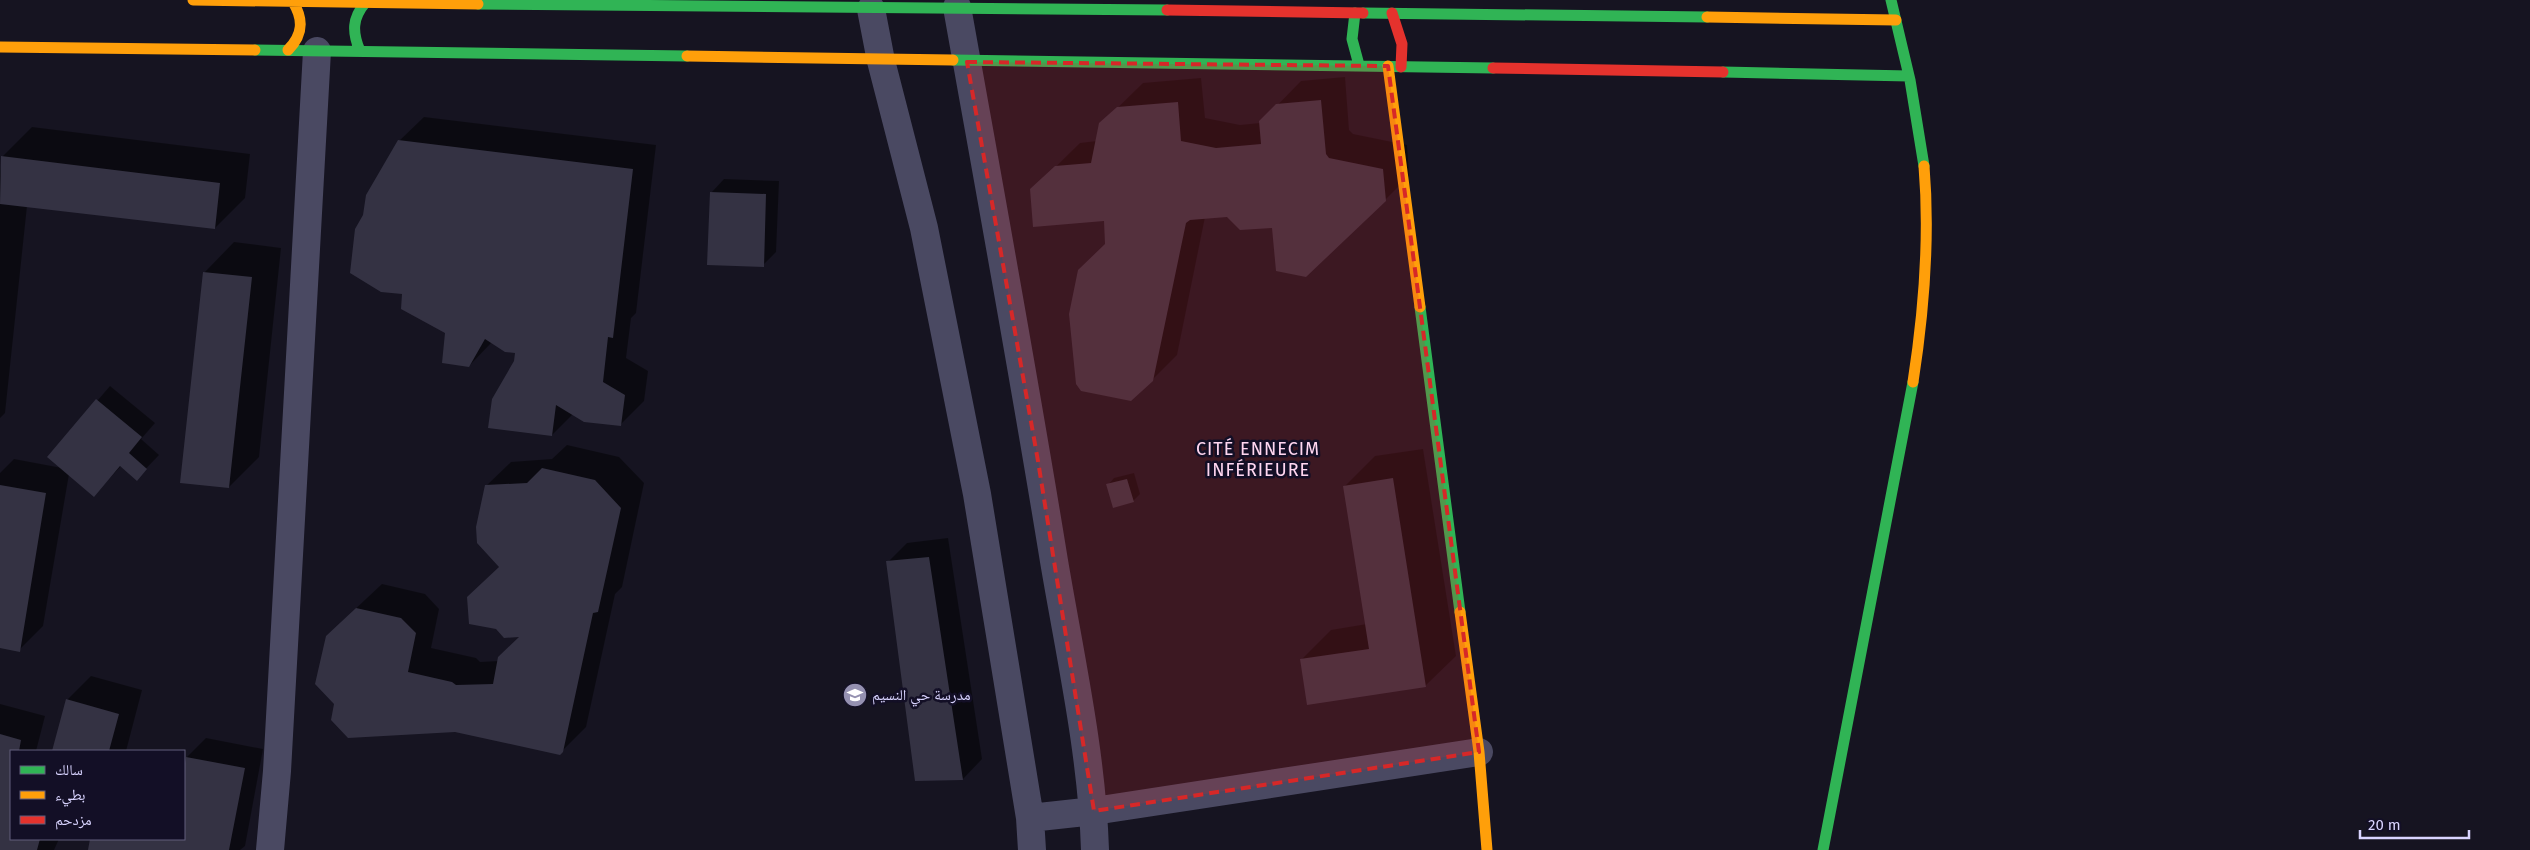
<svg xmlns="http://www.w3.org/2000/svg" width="2530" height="850" viewBox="0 0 2530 850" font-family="'Fira Sans','Noto Naskh Arabic',sans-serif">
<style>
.shadow{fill:#0007}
.building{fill:#343243}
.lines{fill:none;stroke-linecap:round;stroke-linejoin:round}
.street{stroke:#4a4962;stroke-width:28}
.fast{stroke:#30b455;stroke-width:11}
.slow{stroke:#ff9f0a;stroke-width:11}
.jam{stroke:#e5322d;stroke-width:11}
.marked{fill:#d62828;fill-opacity:0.2;stroke:#d62828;stroke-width:4;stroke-dasharray:10 6;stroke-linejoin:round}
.labels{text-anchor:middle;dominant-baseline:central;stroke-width:5;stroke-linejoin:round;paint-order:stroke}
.poi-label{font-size:15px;fill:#d9d4ff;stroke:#130f26;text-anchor:start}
.quarter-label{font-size:18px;letter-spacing:1px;fill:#ffd6f0;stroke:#130f26}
</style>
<rect width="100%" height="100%" fill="#161421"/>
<path class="shadow" d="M1345,77L1349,130L1353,134L1407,145L1409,176L1385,200L1273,226L1227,215L1205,217L1177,355L1152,380L1107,243L1105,220L1032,190L1080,143L1097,141L1101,124L1143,83L1201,78L1205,118L1240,125L1260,123L1301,81Z
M424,117L656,145L636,313L631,318L626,358L648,371L644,401L620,425L573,414L552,435L516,362L517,352L492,342L469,366L447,333L399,141Z
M32,127L250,154L245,198L215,228L27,206L5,413L0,418V176L2,157Z
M724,179L779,181L776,252L763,265L711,193Z
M234,242L281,248L259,457L229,487L204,273Z
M110,386L155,423L141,439L159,455L136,479L121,466L94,495L69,474L43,626L19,650L0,647V473L14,459L62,468L49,457Z
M567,445L619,457L644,483L622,587L615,594L586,727L560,753L455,730L351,613L382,584L425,594L439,609L431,648L476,658L480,662L499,661L521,636L500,566L486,486L511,462L552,459Z
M1423,449L1456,656L1425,686L1301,660L1331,630L1367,624L1345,486L1375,456Z
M1134,473L1140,494L1133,501L1108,485L1114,478Z
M948,538L982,759L963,779L888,562L907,543Z
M91,676L142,690L126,751H54L67,700Z
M0,704L45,716L36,751H11V839H59L54,850H0Z
M206,738L263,749L245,846L240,850H89L91,839H184V775L187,757Z"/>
<path class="building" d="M1321,100L1326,154L1329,158L1383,169L1386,201L1306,277L1276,271L1272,228L1240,230L1227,217L1190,220L1186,223L1153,381L1131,401L1081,391L1076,384L1069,314L1078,270L1105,244L1104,221L1033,227L1030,189L1055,166L1091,163L1099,123L1117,107L1178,102L1181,141L1216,148L1261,144L1259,121L1276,104Z
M398,140L633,169L613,338L608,337L603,382L625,395L621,426L584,422L556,405L552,436L488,428L492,399L514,361L515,353L505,352L485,339L469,367L442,363L445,333L401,309L402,294L381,292L350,273L355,229L363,215L366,195Z
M1,156L220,183L215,229L0,204Z
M710,192L766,194L764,267L707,265Z
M203,272L252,277L229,488L180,483Z
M96,399L142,437L129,453L147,469L137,481L120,466L94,497L47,457Z
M542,468L595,480L621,508L598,612L593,613L563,752L560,755L455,732L348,738L331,720L334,704L315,684L326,636L356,608L401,618L416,633L408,672L452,682L456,685L493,684L498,657L519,637L504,638L496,629L469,624L467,597L499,567L477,543L476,527L485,485L527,483Z
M1393,478L1426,687L1307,705L1300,659L1369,649L1343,486Z
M1127,479L1134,502L1113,508L1106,484Z
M0,485L46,493L20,652L0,648Z
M929,557L963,780L915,781L886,561Z
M66,699L119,714L109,751H52Z
M0,734L21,740L19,751H11V839H40L37,850H0Z
M186,757L245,768L229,850H88L90,839H184V769Z"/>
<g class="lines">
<path class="street" d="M957,7C990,192 1024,376 1054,561C1070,656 1092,753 1095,850
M871,9L881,61L924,228L977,494L1030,818L1032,850
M1030,818L1094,811L1479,752
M270,850L277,771L317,51"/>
<path class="fast" d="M1891,0L1910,80L1924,166
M478,4L1167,10
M1355,13L1352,39L1359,65
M1363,13L1707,17
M255,50L687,56
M360,51C352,32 352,18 366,2
M953,60L1493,68
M1723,72L1909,76
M1420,307L1460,612
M1823,850L1913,382"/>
<path class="slow" d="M193,0L478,4
M1707,17L1896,20
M0,47L255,50
M288,50C303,35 304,20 293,2
M687,56L953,60
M1388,66L1420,307
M1913,382C1924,311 1930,238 1924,166
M1460,612L1479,752L1487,850"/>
<path class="jam" d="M1167,10L1363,13
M1392,13L1402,44L1401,67
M1493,68L1723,72"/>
</g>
<path class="marked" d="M967,62L1388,66L1479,752L1094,811L1038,461Z"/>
<defs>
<g id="school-disc" transform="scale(1.25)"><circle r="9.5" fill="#9591b1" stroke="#130f26"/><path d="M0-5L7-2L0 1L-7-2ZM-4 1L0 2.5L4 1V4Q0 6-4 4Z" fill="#fff"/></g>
</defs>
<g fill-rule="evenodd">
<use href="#school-disc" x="855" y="695"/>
</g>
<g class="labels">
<g class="poi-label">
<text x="872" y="695">مدرسة حي النسيم</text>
</g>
<g class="quarter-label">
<text x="1258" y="449">CITÉ ENNECIM<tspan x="1258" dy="21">INFÉRIEURE</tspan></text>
</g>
</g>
<rect x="10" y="750" width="175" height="90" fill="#130f26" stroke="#625e7d"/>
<rect x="20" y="766" width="25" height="8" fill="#30b455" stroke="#625e7d"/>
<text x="55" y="775" font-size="15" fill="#d9d4ff">سالك</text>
<rect x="20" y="791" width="25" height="8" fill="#ff9f0a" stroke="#625e7d"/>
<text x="55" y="800" font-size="15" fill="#d9d4ff">بطيء</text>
<rect x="20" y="816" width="25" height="8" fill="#e5322d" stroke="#625e7d"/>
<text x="55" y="825" font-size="15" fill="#d9d4ff">مزدحم</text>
<path d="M2360 830v8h109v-8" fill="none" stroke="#d9d4ff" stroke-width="2.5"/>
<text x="2368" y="830" font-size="15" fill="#d9d4ff" stroke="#130f26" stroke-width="4" paint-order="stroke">20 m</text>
</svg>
